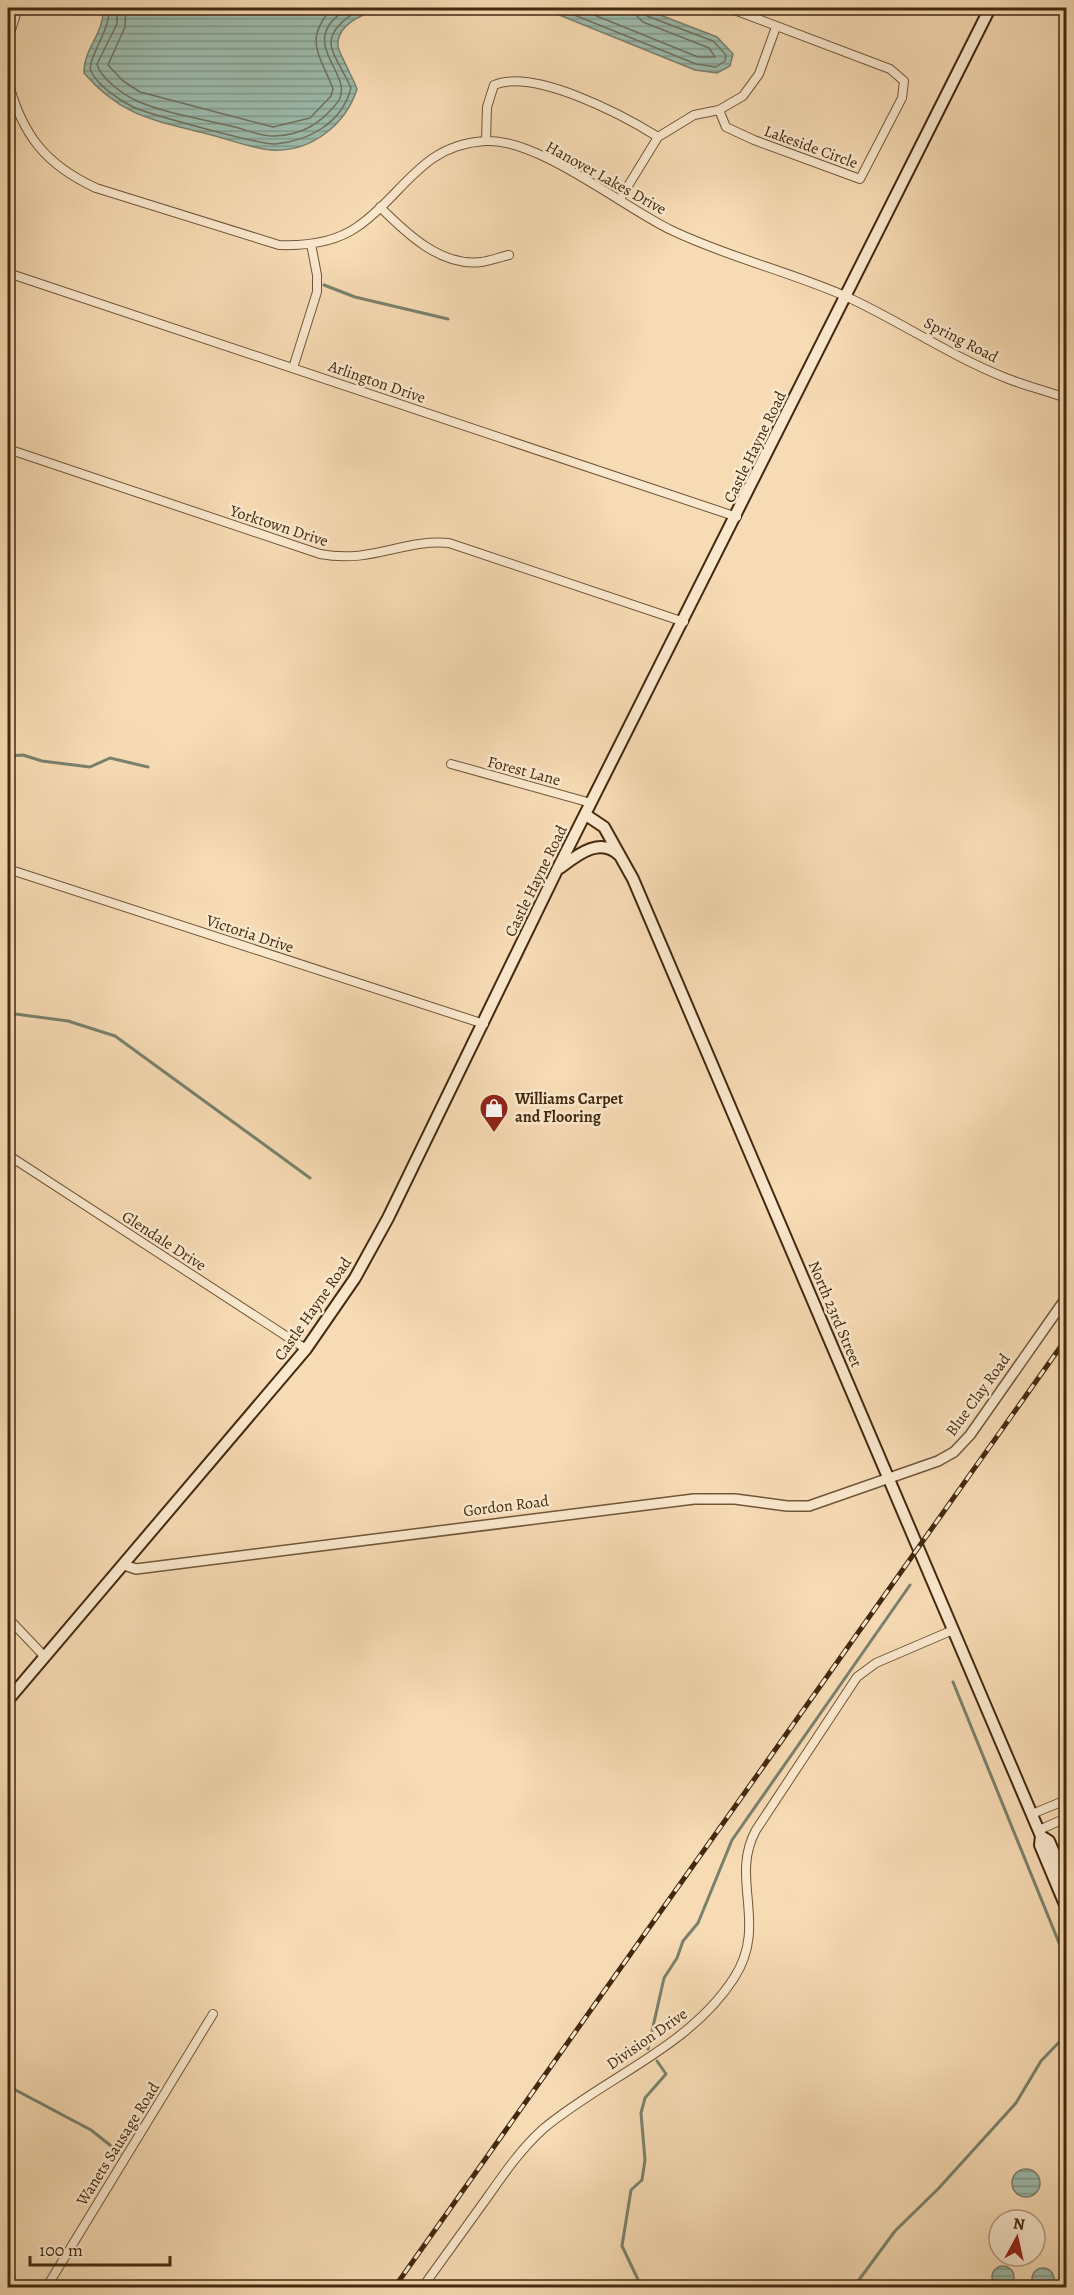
<svg xmlns="http://www.w3.org/2000/svg" width="1074" height="2295" viewBox="0 0 1074 2295" font-family="Alegreya,serif">
<style>
.water{fill:url(#water-rules);stroke:#79816d;stroke-width:1.5}
.lines{fill:none;stroke-linecap:round;stroke-linejoin:round}
.shore{stroke:#70725e;stroke-width:1.5}
.stream{stroke:#79816d;stroke-width:3}
.minor-casing{stroke:#705638;stroke-width:10}
.tertiary-casing{stroke:#705638;stroke-width:12}
.secondary-casing{stroke:#43290e;stroke-width:14}
.minor{stroke:#fae8ce;stroke-width:8}
.tertiary{stroke:#fae8ce;stroke-width:9}
.secondary{stroke:#fae8ce;stroke-width:10}
.rail-casing{stroke:#43290e;stroke-width:5}
.rail{stroke:#fae8ce;stroke-width:3;stroke-dasharray:9;stroke-linecap:butt}
.labels{text-anchor:middle;dominant-baseline:central;stroke-width:5;stroke-linejoin:round;paint-order:stroke}
.street-label{font-size:16px;fill:#43290e;stroke:#fae8ce}
.poi-label{font-size:16px;font-weight:bold;fill:#43290e;stroke:#fae8ce;text-anchor:start}
</style>
<defs>
<pattern id="water-rules" width="6" height="5" patternUnits="userSpaceOnUse" patternTransform="scale(1.5)"><rect width="6" height="5" fill="#9dbbad"/><path d="M0 2.5h6" fill="none" stroke="#82988b"/></pattern>
</defs>
<rect width="100%" height="100%" fill="#f7dbb4"/>
<filter id="stains"><feTurbulence type="fractalNoise" baseFrequency=".00333" numOctaves="4"/><feColorMatrix values="0 0 0 0 .2 0 0 0 0 .09 0 0 0 0 .02 0 0 0 .5 -.17"/></filter>
<radialGradient id="worn" r=".72"><stop offset=".6" stop-color="#630" stop-opacity="0"/><stop offset="1" stop-color="#630" stop-opacity=".3"/></radialGradient>
<path class="water" d="M103,8H381C365,14 336,23 338,46C338,51 354,80 357,89C346,124 311,153 271,150C249,148 226,138 204,133C153,120 121,116 84,73C83,49 105,33 103,8Z
M542,8H642L717,37L733,54L730,66L717,73L695,70Z
M1012 2183a14 14 0 1 1 28 0a14 14 0 1 1-28 0Z
M992 2277a11 11 0 1 1 22 0a11 11 0 1 1-22 0Z
M1032 2279a11 11 0 1 1 22 0a11 11 0 1 1-22 0Z"/>
<g class="lines">
<path class="shore" d="M109,8C111,29 86,61 91,71C97,85 119,100 133,107C148,114 261,145 275,144C309,141 342,123 351,88C346,75 336,62 332,49C326,30 350,14 365,8
M117,8V24L97,64C100,78 124,95 137,101C167,114 203,119 235,127C247,130 262,137 275,136C302,135 320,124 337,103C359,75 290,42 349,8
M126,8L125,27L108,65L123,81L140,92L273,127L310,118L331,96L333,89C320,54 303,41 332,8
M557,8L696,64L716,67L725,61L726,55L713,41L647,16L643,8
M577,8L698,57H715L709,48L643,22L637,16L635,8"/>
<path class="stream" d="M324,285L355,297L448,319
M8,756L23,755L42,761L90,767L110,758L148,767
M8,1013L68,1021L115,1036L310,1178
M953,1682L1066,1960
M648,2049L664,1978L677,1958L683,1941L698,1923L732,1840L910,1585
M8,2086L91,2130L120,2153
M642,2288L622,2246L631,2190L642,2180L645,2160L641,2113L645,2098L666,2074L657,2061
M853,2288L895,2231L938,2189L1016,2103L1041,2061L1066,2035"/>
<g class="minor-casing">
<path id="minor" d="M8,39L18,8
M8,81C22,135 46,165 96,188L279,245C306,246 334,243 357,227C404,195 420,145 485,141C538,138 623,207 671,230C727,257 788,271 845,296C900,321 950,356 1006,378C1026,386 1047,391 1066,398
M719,110L726,127L754,140L860,179L902,98L904,81L890,69L729,8
M486,141L487,107L494,85C534,68 623,115 658,137
M620,199L658,137L694,115L719,110L743,96L759,74L776,27
M380,207C406,233 441,267 481,262C490,261 500,257 509,255
M8,273L737,517
M293,368L317,292V275L311,244
M8,449L320,554C372,564 402,539 449,543L684,622
M451,764L591,803
M8,869L484,1024
M8,1155L306,1349
M8,1618L45,1657
M1032,1814L1066,1800
M1039,1830L1066,1818
M46,2288L213,2014
M422,2288C444,2257 467,2226 489,2195C505,2172 522,2148 543,2129C605,2077 689,2048 734,1978C769,1924 729,1879 756,1830L857,1677L876,1663L953,1630"/>
</g>
<g class="tertiary-casing">
<path id="tertiary" d="M124,1565L136,1569L694,1499H735L787,1506H809L938,1461L954,1452L970,1435L1066,1298"/>
</g>
<g class="secondary-casing">
<path id="secondary" d="M586,815L604,827L633,879L1041,1836L1040,1845L1066,1907
M560,868C576,856 601,835 620,856
M8,1700L306,1349L355,1278L388,1218L557,870L990,8
M1041,1836L1049,1841L1066,1881"/>
</g>
<use href="#minor" class="minor"/>
<use href="#tertiary" class="tertiary"/>
<use href="#secondary" class="secondary"/>
<g class="rail-casing">
<path id="rail" d="M394,2288L1066,1339"/>
</g>
<use href="#rail" class="rail"/>
</g>
<defs>
<g id="shop-pin" transform="scale(1.5)"><path d="M0 17L-7.5 6A9.5 9.5 0 1 1 7.5 6Z" fill="#8f2418" stroke="#fae8ce"/><path d="M-5-2.5h2.3a2.7 3.5 0 0 1 5.4 0H5L5.5 6h-11ZM-1.5-2.5h3a1.5 2.3 0 0 0-3 0Z" fill="#fff"/></g>
</defs>
<g fill-rule="evenodd">
<use href="#shop-pin" x="494" y="1108"/>
</g>
<g class="labels">
<g class="street-label">
<text transform="translate(811 147) rotate(20)">Lakeside Circle</text>
<text transform="translate(606 178) rotate(29)">Hanover Lakes Drive</text>
<text transform="translate(961 340) rotate(27)">Spring Road</text>
<text transform="translate(377 382) rotate(19)">Arlington Drive</text>
<text transform="translate(755 447) rotate(-64)">Castle Hayne Road</text>
<text transform="translate(279 526) rotate(18)">Yorktown Drive</text>
<text transform="translate(524 771) rotate(15)">Forest Lane</text>
<text transform="translate(536 881) rotate(-64)">Castle Hayne Road</text>
<text transform="translate(250 934) rotate(18)">Victoria Drive</text>
<text transform="translate(164 1241) rotate(33)">Glendale Drive</text>
<text transform="translate(313 1309) rotate(-55)">Castle Hayne Road</text>
<text transform="translate(835 1314) rotate(67)">North 23rd Street</text>
<text transform="translate(978 1395) rotate(-54)">Blue Clay Road</text>
<text transform="translate(506 1506) rotate(-7)">Gordon Road</text>
<text transform="translate(647 2039) rotate(-35)">Division Drive</text>
<text transform="translate(118 2144) rotate(-58)">Wanets Sausage Road</text>
</g>
<g class="poi-label">
<text x="515" y="1099">Williams Carpet<tspan x="515" dy="18">and Flooring</tspan></text>
</g>
</g>
<rect width="1074" height="2295" fill="none" stroke="#f7dbb4" stroke-width="30"/>
<rect x="9" y="9" width="1056" height="2277" fill="none" stroke="#43290e" stroke-width="3"/>
<rect x="15" y="15" width="1044" height="2265" fill="none" stroke="#43290e" stroke-width="1.5"/>
<g transform="translate(1017 2238) rotate(8)"><circle r="28" fill="#fae8ce" stroke="#b19c81" stroke-width="1.5"/>
<path d="M0-4.5L10 22L0 15L-10 22Z" fill="#8f2418"/>
<text y="-9" font-size="16" font-weight="bold" text-anchor="middle" fill="#43290e">N</text>
</g>
<path d="M30 2256v9h140v-9" fill="none" stroke="#43290e" stroke-width="3"/>
<text x="39" y="2256" font-size="18" fill="#43290e" stroke="#fae8ce" stroke-width="4.5" paint-order="stroke">100 m</text>
<rect width="100%" height="100%" filter="url(#stains)"/>
<rect width="100%" height="100%" fill="url(#worn)"/>
</svg>
